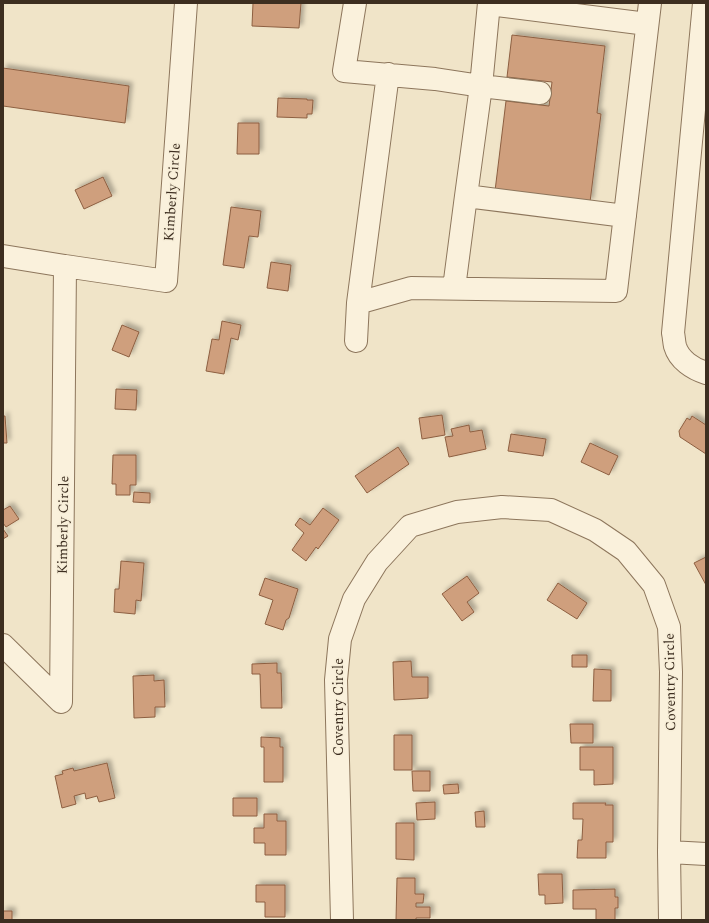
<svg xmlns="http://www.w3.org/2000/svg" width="709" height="923" viewBox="0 0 709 923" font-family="Spectral,serif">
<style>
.building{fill:#cf9f7d;stroke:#8d5f41;filter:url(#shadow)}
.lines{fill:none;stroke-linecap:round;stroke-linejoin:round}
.minor-casing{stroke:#8d765c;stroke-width:24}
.minor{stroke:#faf1dc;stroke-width:22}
.labels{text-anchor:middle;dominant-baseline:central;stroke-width:3;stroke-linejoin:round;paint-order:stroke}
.street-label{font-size:14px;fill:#3d2e20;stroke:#f7eed8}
</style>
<defs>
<filter id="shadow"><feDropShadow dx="3.5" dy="-3.5" stdDeviation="2" flood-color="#0004"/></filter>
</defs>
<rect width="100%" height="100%" fill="#f0e4c8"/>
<path class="building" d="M253,3H301L299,28L252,26Z
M512,35L605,46L597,113L601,114L590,202L495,191L506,101L549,106L552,82L507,77Z
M3,68L129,86L125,123L3,106Z
M278,98L307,99V100H313L312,114H307V118L277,117Z
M238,123H259V154H237Z
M103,177L112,196L84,209L75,190Z
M231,207L261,211L258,237L249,236L244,268L223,265Z
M271,262L291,265L288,291L267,288Z
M222,321L241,325L238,340L231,338L224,374L206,371L212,339L219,340Z
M122,325L139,332L129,357L112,350Z
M116,389L137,390L136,410L115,409Z
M442,415L445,435L422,439L419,418Z
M3,416H5L7,443H3Z
M692,416L706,425V454L680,437L679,431L687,418L690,420Z
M469,425L470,432L482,430L486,449L449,457L445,437L453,436L451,429Z
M511,434L546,439L543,456L508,451Z
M590,443L618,456L609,475L581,462Z
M398,447L409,464L367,493L355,476Z
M113,455H136V485H130V495H116V484H112Z
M134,492L150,493V503L133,502Z
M10,506L19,519L6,527L3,523V510Z
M323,508L339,520L318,549L316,547L306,561L292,550L304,533L295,525L300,518L310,525Z
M3,529L8,536L3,539Z
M706,557V585L694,563Z
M121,561L144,563L141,601L136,600L135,614L114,612L115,589H119Z
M467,576L479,593L467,602L474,612L462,621L442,594Z
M265,578L298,589L289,618L286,620L283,630L265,624L273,600L259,595Z
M558,583L587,603L577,619L547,600Z
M572,655H587V667H572Z
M411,661L412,677H428V698L394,700L393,662Z
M277,663V673H281L282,708H261L260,674H252V664Z
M594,669L611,670V701H593Z
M154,675V681L164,680L165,707H155V717L134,718L133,676Z
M570,724H593V743H571Z
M394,735H412V770H394Z
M261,737L280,738V747H283V782H264V747H261Z
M580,747H613V784L594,785V770H580Z
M107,763L115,798L99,802L97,796L86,799L85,793L74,796L76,804L62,808L55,776L63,774L62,771L73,768L74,771Z
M412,771H430V791H413Z
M458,784L459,793L444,794L443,785Z
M233,798H257V816H233Z
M435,802V819L417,820L416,803Z
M573,803H606L605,805H613V842H606V858H577L578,840H582L583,819H573Z
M484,811L485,827H476L475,812Z
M264,814H277V821H286V855H265V843H254V828H264Z
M396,823H414V860L396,859Z
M538,874H562L563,903L545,904V895H539Z
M397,878H415V894H424L423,903H416V907H430V918H416V920H396Z
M256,885H285V917H265V902H256Z
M615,889V897H618V908H615V920H596V909H573V890Z
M3,911H12V920H3Z"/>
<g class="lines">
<g class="minor-casing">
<path id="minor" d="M355,3L344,71L435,79L481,86L489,3
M704,3L673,333C674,337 674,342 675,346C679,360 693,369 706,373
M489,4L647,24
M540,93L481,86L466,196L625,216
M3,256L65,266L61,702L3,645
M65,266L166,281L186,3
M454,288L466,196
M358,303L411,288L616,291L650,3
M356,341L358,303L388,74
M669,852L706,854
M342,920L336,680L340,639L354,599L377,562L410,526L457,512L502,507L551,510L595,530L626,551L654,585L669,627L671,672L669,852L670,920"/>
</g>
<use href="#minor" class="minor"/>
</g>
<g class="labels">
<g class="street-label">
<text transform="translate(172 192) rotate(-86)">Kimberly Circle</text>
<text transform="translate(63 525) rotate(-89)">Kimberly Circle</text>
<text transform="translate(670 682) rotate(-91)">Coventry Circle</text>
<text transform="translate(338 707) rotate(-90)">Coventry Circle</text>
</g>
</g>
<rect width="709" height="923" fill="none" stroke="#3d2e20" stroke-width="8"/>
</svg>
